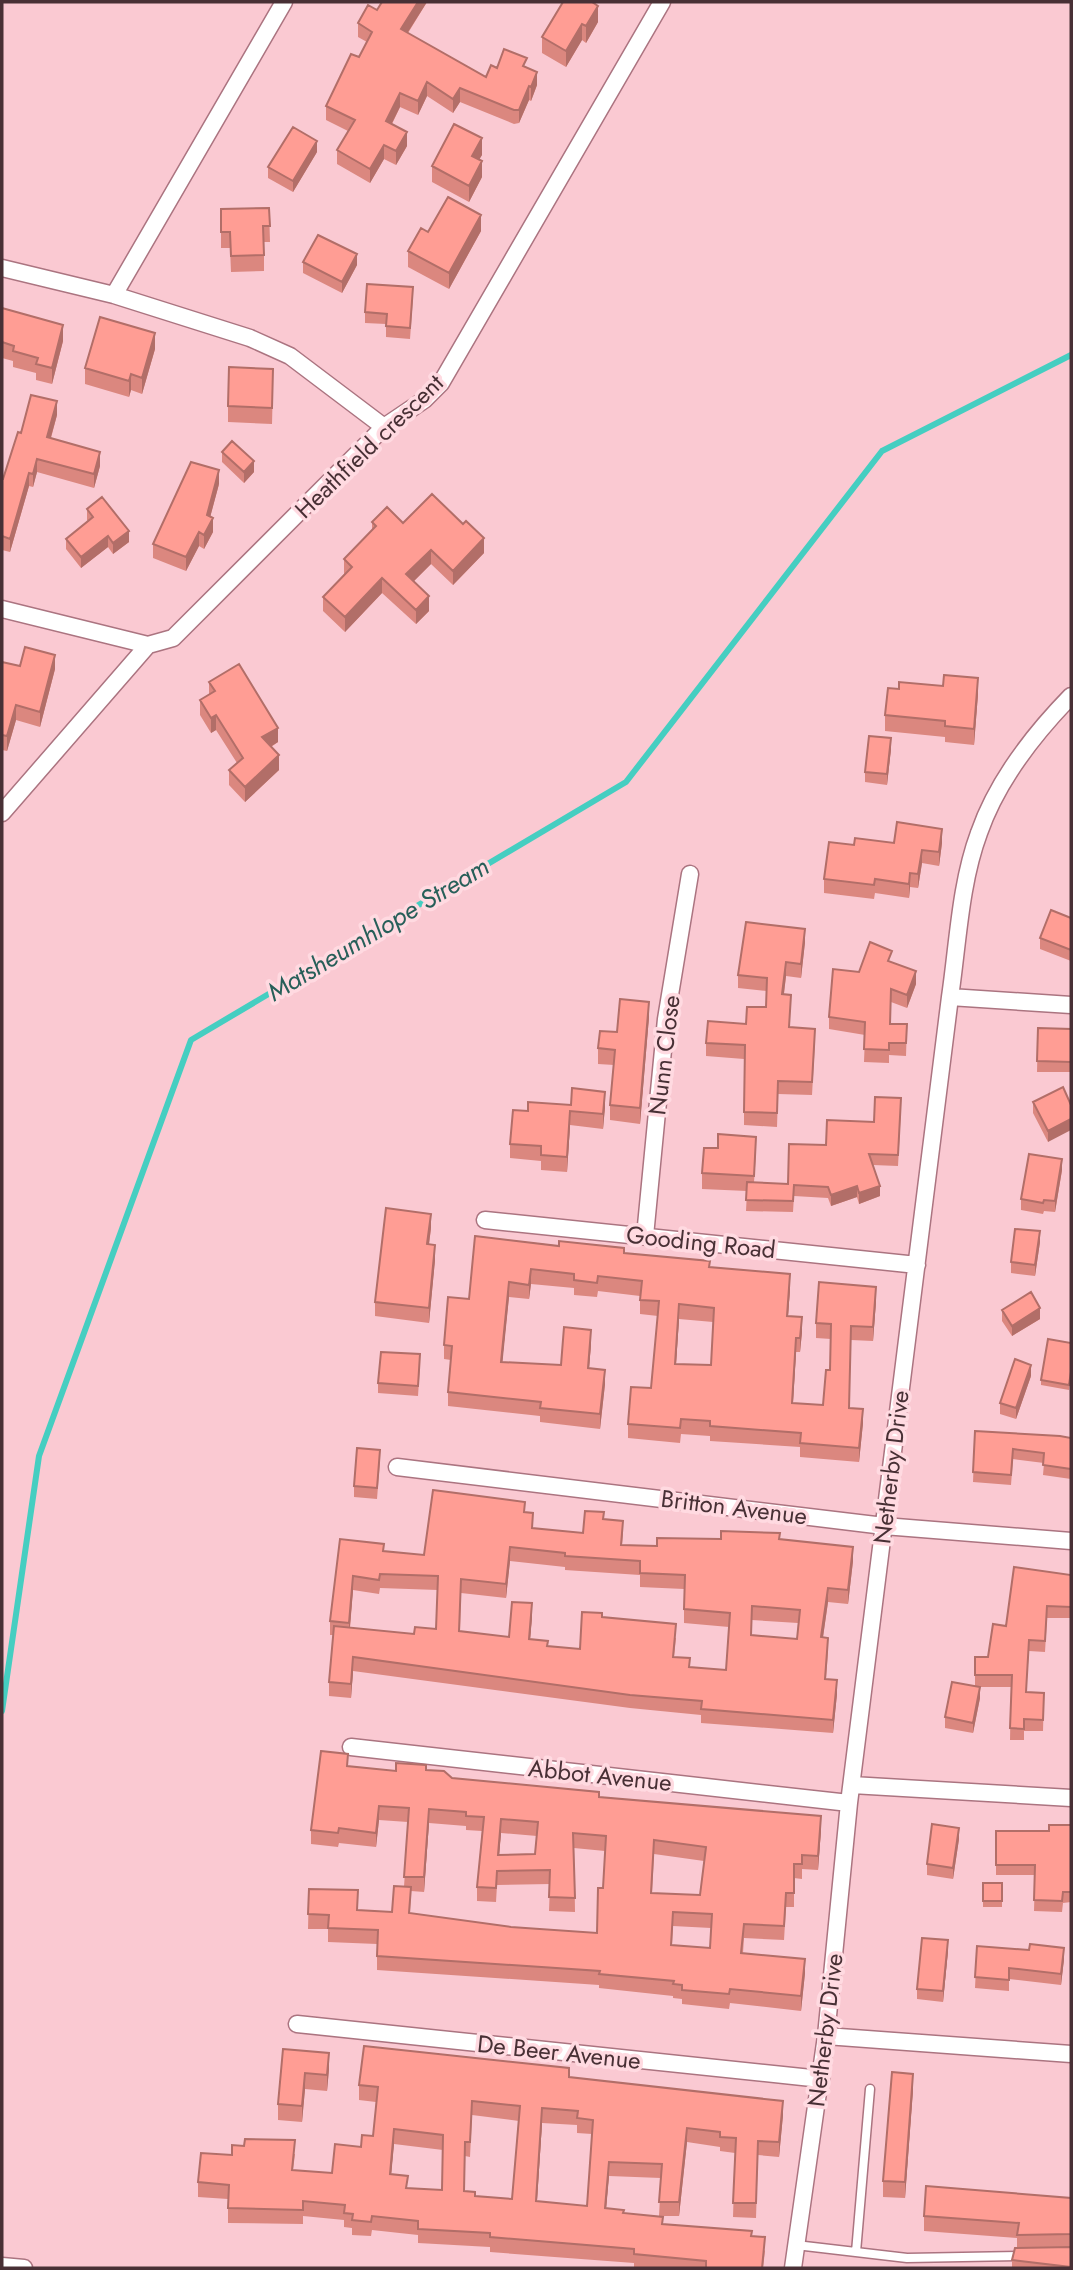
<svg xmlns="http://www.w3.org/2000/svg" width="1073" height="2270" viewBox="0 0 1073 2270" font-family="Jost,sans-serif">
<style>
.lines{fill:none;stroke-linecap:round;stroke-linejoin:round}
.stream{stroke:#45cec1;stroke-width:6}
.service-casing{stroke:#ab7480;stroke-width:11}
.minor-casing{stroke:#ab7480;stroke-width:19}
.service{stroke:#fff;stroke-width:8}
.minor{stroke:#fff;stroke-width:16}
.wall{fill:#db877f;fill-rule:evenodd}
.shaded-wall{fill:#b26e68}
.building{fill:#ff9d94;stroke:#b26e68;stroke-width:2;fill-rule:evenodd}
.labels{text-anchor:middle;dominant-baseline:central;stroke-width:7;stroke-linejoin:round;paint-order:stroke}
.street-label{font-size:24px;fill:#483035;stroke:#ffdae1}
.water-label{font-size:26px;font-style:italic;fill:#275f59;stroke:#ffdae1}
</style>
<rect width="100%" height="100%" fill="#fac9d2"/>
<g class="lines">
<path class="stream" d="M2,1711L39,1456L191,1040L626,782L882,451L1071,355"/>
<g class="service-casing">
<path id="service" d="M796,2245L907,2258L1024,2256
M856,2252L870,2089"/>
</g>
<g class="minor-casing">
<path id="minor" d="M2,268L114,295L250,338L290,356L384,427
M114,295L284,2
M2,609L148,645L173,638L384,427L424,400L441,383L662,2
M2,813L148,645
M950,997L1071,1005
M485,1220L917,1265
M645,1236L666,1019L690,874
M397,1467L884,1526L1071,1541
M351,1747L849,1803
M852,1785L1071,1798
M297,2024L821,2079
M826,2036L1071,2054
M2,2266L24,2268
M793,2268L826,2036L849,1803L950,997C958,943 960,884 979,833C997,781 1033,735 1071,696"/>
</g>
<use href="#service" class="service"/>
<use href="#minor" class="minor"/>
</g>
<path class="wall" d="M427,2L408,33L486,77L497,68L527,67L537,85L531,101L529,100L519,123L514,124L460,102L453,113L427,96L418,115L400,107L392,124L407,146L396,165L384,159L370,183L337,164V150L348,131L326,120V106L359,57L367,42L358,37V23L377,10Z
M563,2L598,22L586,43L582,40L566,67L542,53V37Z
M317,152L293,192L268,178V167Z
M482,155L479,159L482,177L469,202L432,182V166Z
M269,208L270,242H264V271L231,272L230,248H221V209Z
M481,231L449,289L408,267V251L428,232Z
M303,262L357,265L342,293L303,273Z
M413,298L410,339L386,337V324L365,323V312Z
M2,308L63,341L52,384L36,380V373L13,367V361L2,358Z
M155,349L142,394L131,390L129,397L85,384V368Z
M273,385L272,424L228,422V406Z
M57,415L51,438L100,466L94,488L37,472L33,487L29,486L10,552L2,550V479H3L21,433Z
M222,452L254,472L244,483L222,462Z
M219,484L210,517L213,532L204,549L199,546L186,571L153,558V544Z
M87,509L129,542L113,554L108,547L81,568L66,549V539L88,521L87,520Z
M372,522L403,523L484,553L453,585L431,564L414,581L429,611L416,624L382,593L345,632L323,611V597L344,574V559L372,530Z
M2,662L20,666L55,669L40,727L16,720L7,751L2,750Z
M209,682L278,742L271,747L279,770L245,802L229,785V770L237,763L216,730L211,733L200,715V700L209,694Z
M943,686L978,694L974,745L945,742V737L885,731V715L899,689Z
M891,749L887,785L865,782V772Z
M894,843H942L939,866L922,863L918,888L910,887L909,898L875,893L874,899L824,893V879L854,845Z
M1071,918V961L1040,949V938Z
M805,942L801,978L786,976L784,994L790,1027L815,1042L812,1095L778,1094L777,1127L744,1125V1059L706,1056V1043L746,1024L766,1007L767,991L738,988V975Z
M892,962L916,984L907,1008L891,1002L890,1024H907L906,1056L889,1055V1063L864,1062L865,1035L829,1029V1017L859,972Z
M649,1017L640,1124L610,1120V1105L614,1065L598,1064V1048L617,1032Z
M1038,1028L1071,1029V1072H1037Z
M1063,1087L1048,1142L1033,1113V1102Z
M571,1105L605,1107L603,1129L570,1125L567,1172L541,1170V1161L510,1158V1144L528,1111Z
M901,1109L898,1166L873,1165L880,1196L859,1204L857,1197L831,1206L828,1198L794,1196L793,1212L746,1211L747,1191L702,1189V1173L756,1153L754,1182L788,1184L826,1145Z
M1062,1170L1055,1212L1044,1211L1043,1214L1021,1210V1199Z
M431,1228L429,1244L435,1260L429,1323L375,1316V1302Z
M475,1236L624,1253L710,1267L790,1289L788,1316L802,1332L800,1352H796L793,1403L823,1405L830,1370L831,1339L816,1338V1323L876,1301L873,1341L851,1340L849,1408L863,1423L859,1462L800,1457V1447L710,1441V1436L681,1434L680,1443L628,1438V1424L651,1388L658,1316L640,1314V1296L598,1291L597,1297L574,1295V1288L531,1284L529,1299L509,1297L502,1362L561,1365L591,1344L589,1368L605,1384L600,1429L540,1422V1416L448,1406V1392L451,1360L444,1359V1345L469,1299ZM679,1319L713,1322L711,1365L676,1364Z
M1040,1242L1035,1276L1011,1273V1262Z
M1002,1310L1040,1319L1012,1336L1002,1321Z
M1071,1343L1069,1390L1041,1385V1380Z
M420,1365L418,1396L378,1393V1383Z
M1031,1376L1016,1419L1000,1414V1403Z
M975,1431L1071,1438V1479L1043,1475L1044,1463L1013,1459L1011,1485L973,1482Z
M380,1461L377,1499L354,1497V1486Z
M525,1512L533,1528L583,1533L604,1519L623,1534L622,1545L657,1546L721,1539H780L853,1561L848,1604L828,1602L823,1637L828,1652L826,1679L837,1694L833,1733L701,1723V1715L630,1708L353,1671L351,1698L329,1696V1682L333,1635H330V1621L340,1539L384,1551L424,1555ZM510,1561L565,1567V1570L640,1575V1587L684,1589V1623L729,1627L726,1670L690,1667L674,1657L676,1638L602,1617L580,1649L548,1646L530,1639L532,1617L509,1637L460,1631L461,1593L506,1598ZM380,1588L438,1590L436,1629L414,1634L350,1628L353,1590L379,1594ZM752,1620L798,1623L797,1639L752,1635Z
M1071,1575V1618H1047L1045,1652L1029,1651L1026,1692L1044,1693L1043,1731H1024V1740H1010L1011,1687H977L980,1698L973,1733L945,1728V1717L975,1686V1657H988L1006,1626Z
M348,1766L396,1771L426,1770L452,1778L599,1797L821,1830L818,1870L802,1869V1879L794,1878V1907H786L784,1940L744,1938L743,1953L805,1973L801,2011L730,2003L729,2009L682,2004V1999L673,1998V1996L599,1988V1985L377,1970V1944L328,1942V1929H308L309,1889L357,1910L392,1912L404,1887L408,1822L379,1820L376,1847L339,1843L338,1847L311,1844V1830ZM429,1823L466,1826V1830L482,1831L477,1887V1901L496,1902L497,1885L550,1884L549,1911L575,1912L574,1848L605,1851L603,1888L597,1933L511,1927L410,1913L411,1891L424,1892ZM501,1833L537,1836L535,1854L499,1855ZM654,1854L704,1861L700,1895L652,1893ZM673,1926L711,1928L710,1948L672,1945Z
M1071,1825V1902L1063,1903L1062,1912L1034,1911L1035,1875H996V1831H1049Z
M959,1839L953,1879L927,1875V1864Z
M983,1883H1002V1907H983Z
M977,1946L1064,1959L1061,1985L1009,1979V1991L975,1988Z
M948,1951L943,2002L917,1999V1989Z
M283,2049L329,2069L327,2091L305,2089L302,2122L278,2120V2104Z
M569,2077L783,2115L779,2157L758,2155L756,2218L733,2217L735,2153L720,2151V2147L687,2142L679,2216H659L661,2178L609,2176L606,2208L663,2224L752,2236L765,2251L763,2268H634V2263L490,2252V2247L418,2243V2235L372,2230L371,2236L352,2235V2228L344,2227V2220L303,2216V2224L228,2223V2199L198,2197V2182L232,2155L295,2154L293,2170L332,2173L373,2136L376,2102L359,2100V2085ZM472,2115L519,2121L512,2199L475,2197L464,2191L465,2156L470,2157ZM542,2123L577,2125V2133L592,2134L587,2206L537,2201ZM394,2144L443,2150L442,2190L408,2188L391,2174Z
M913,2090L905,2198L883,2197V2181Z
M1071,2198V2268H1012V2260L1017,2248V2238L924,2231V2216Z"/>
<path class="shaded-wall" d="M418,2H427L401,43V29Z
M598,6V22L586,43V26Z
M582,24V40L566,67V51Z
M537,72V85L531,101V87Z
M427,82V96L418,115V101Z
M529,86V100L519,123V110Z
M460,88V102L453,113V99Z
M400,93V107L386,135V121Z
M407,132V146L396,165V151Z
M482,138V155L472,172V156Z
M317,141V152L293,192V181Z
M384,145V159L370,183V169Z
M482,161V177L469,202V186Z
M481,215V231L449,289V273Z
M357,254V265L342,293V282Z
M63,325V341L52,384V368Z
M155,333V349L142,394V378Z
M131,374V390L129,397V381Z
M57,401V415L47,451V437Z
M100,452V466L94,488V474Z
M37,459V472L33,487V474Z
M254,461V472L244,483V472Z
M219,470V484L207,529V515Z
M29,473V486L10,552V539Z
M213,518V532L204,549V535Z
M129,531V542L113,554V543Z
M199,532V546L186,571V557Z
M108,536V547L81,568V557Z
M484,538V553L453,585V571Z
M431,550V564L406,589V574Z
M382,578V593L345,632V617Z
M429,596V611L416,624V610Z
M55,655V669L40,727V712Z
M978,678V694L974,745V729Z
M16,705V720L7,751V736Z
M216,715V730L211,733V718Z
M278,728V742L262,752V737Z
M891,738V749L887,785V774Z
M279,755V770L245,802V787Z
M942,829V843L939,866V852Z
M922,850V863L918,888V874Z
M910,873V887L909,898V884Z
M805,929V942L801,978V964Z
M786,962V976L782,1008V994Z
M916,971V984L907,1008V995Z
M649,1002V1017L640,1124V1108Z
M605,1092V1107L603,1129V1114Z
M570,1111V1125L567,1172V1157Z
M1071,1119V1130L1048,1142V1131Z
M1062,1159V1170L1055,1212V1201Z
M857,1186V1197L831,1206V1195Z
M880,1186V1196L859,1204V1193Z
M431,1214V1228L427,1259V1244Z
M1040,1231V1242L1035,1276V1265Z
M435,1245V1260L429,1323V1308Z
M531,1269V1284L529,1299V1285Z
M790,1274V1289L787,1330V1316Z
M509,1282V1297L501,1377V1362Z
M876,1287V1301L873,1341V1327Z
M679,1304V1319L675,1379V1364Z
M1040,1308V1319L1012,1336V1326Z
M802,1317V1332L800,1352V1338Z
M591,1330V1344L588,1382V1368Z
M796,1338V1352L792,1417V1403Z
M1031,1365V1376L1016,1419V1408Z
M605,1370V1384L600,1429V1414Z
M863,1409V1423L859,1462V1448Z
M510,1547V1561L506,1598V1584Z
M853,1547V1561L848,1604V1590Z
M353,1576V1590L349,1637V1623Z
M828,1588V1602L821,1651V1637Z
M532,1603V1617L529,1653V1639Z
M353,1657V1671L351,1698V1684Z
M837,1680V1694L833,1733V1720Z
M980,1687V1698L973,1733V1723Z
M379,1806V1820L376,1847V1833Z
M429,1809V1823L424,1892V1877Z
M821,1816V1830L818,1870V1856Z
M501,1819V1833L498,1869V1855Z
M959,1828V1839L953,1879V1868Z
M948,1940V1951L943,2002V1991Z
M1064,1948V1959L1061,1985V1974Z
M805,1959V1973L801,2011V1996Z
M329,2053V2069L327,2091V2075Z
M305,2073V2089L302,2122V2106Z
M913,2074V2090L905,2198V2182Z
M783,2101V2115L779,2157V2142Z
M542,2108V2123L536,2215V2201Z
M687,2128V2142L679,2216V2202Z
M394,2129V2144L390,2188V2174Z
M609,2162V2176L605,2222V2208Z"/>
<path class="building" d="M382,2H418L401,29L486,77L491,65L497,68L504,49L527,58L523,66L537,72L531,87L529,86L519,110H514L460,88L453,99L427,82L418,101L400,93L386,121L407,132L396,151L384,145L370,169L337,150L355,120L326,106L351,54L359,57L372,32L358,23L368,5L377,10Z
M563,2H592L598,6L586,26L582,24L566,51L542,37Z
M454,124L482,138L472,156L482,161L469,186L432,166Z
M293,127L317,141L293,181L268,167Z
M448,197L481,215L449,273L408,251L421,228L428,232Z
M269,208L270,226H263L264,255L231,256L230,232H221V209Z
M318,235L357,254L342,282L303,262Z
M367,284L413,287L410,328L386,326L387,314L365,312Z
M2,308L63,325L52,368L36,364L38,358L13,351L14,346L2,342Z
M100,317L155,333L142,378L131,374L129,381L85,368Z
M229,367L273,369L272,408L228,406Z
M31,395L57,401L47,437L100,452L94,474L37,459L33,474L29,473L10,539L2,536V479H3L18,432L21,433Z
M232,441L254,461L244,472L222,452Z
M191,462L219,470L207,515L213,518L204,535L199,532L186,557L153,544Z
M432,494L463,524L466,521L484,538L453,571L431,550L406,574L429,596L416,610L382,578L345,617L323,597L352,567L344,559L376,526L372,522L387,507L403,523Z
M102,497L129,531L113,543L108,536L81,557L66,539L93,517L87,509Z
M25,647L55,655L40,712L16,705L7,736L2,735V662L20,666Z
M239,664L278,728L262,737L279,755L245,787L229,770L243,758L216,715L211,718L200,700L215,691L209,682Z
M944,675L978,678L974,729L945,726V721L885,715L888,688L899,689V682L943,686Z
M869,736L891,738L887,774L865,772Z
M897,822L942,829L939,852L922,850L918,874L910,873L909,884L875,879L874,885L824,879L829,842L854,845L855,838L894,843Z
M1051,910L1071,918V950L1040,938Z
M746,922L805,929L801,964L786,962L782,994L791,995L789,1027L815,1029L812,1082L778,1081L777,1113L744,1112L745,1045L706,1043L708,1021L746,1024L747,1007H766L767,978L738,975Z
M870,942L892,951L888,961L916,971L907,995L891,989L890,1024H907L906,1043H889V1050L864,1049L865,1022L829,1017L833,969L859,972Z
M620,999L649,1002L640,1108L610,1105L615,1050L598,1048L600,1031L617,1032Z
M1038,1028L1071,1029V1062L1037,1061Z
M1063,1087L1071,1105V1119L1048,1131L1033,1102Z
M572,1088L605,1092L603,1114L570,1111L567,1157L541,1155V1146L510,1144L513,1110L528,1111V1102L571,1105Z
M875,1097L901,1098L898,1155L869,1154L880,1186L859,1193L857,1186L831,1195L828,1187L794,1185L793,1201L746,1200L747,1182L788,1184L789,1144L826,1145L827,1120L874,1122Z
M718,1134L756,1137L754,1176L702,1173L704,1148H718Z
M1029,1154L1062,1159L1055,1201L1044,1200L1043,1203L1021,1199Z
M386,1208L431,1214L427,1244L435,1245L429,1308L375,1302Z
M1015,1229L1040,1231L1035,1265L1011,1262Z
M475,1236L559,1246V1241L624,1248V1253L710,1261L709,1267L790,1274L787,1316L802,1317L800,1338H796L792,1403L823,1405L826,1370H830L831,1324L816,1323L819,1282L876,1287L873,1327L851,1326L849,1408L863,1409L859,1448L800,1443L801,1433L710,1426V1421L681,1419L680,1428L628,1424L631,1387L651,1388L659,1301L640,1300L642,1281L598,1276L597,1283L574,1280V1274L531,1269L529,1285L509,1282L501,1362L561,1365L564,1327L591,1330L588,1368L605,1370L600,1414L540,1408L541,1402L448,1392L452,1346L444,1345L448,1297L469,1299ZM679,1304L714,1308L711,1365L675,1364Z
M1031,1292L1040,1308L1012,1326L1002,1310Z
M1048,1339L1071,1343V1372L1069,1385L1041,1380Z
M381,1352L420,1354L418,1386L378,1383Z
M1015,1359L1031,1365L1016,1408L1000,1403Z
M975,1431L1060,1436L1071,1438V1469L1043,1465L1044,1453L1013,1449L1011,1475L973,1472Z
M357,1448L380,1450L377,1488L354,1486Z
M433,1490L525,1502L524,1512L533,1513L532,1528L583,1533L585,1511L604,1512L603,1519L623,1521L621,1545L657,1546V1538L721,1539V1531L780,1533L779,1539L853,1547L848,1590L828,1588L821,1637L828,1638L825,1679L837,1680L833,1720L701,1709L702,1701L630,1695L353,1657L351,1684L329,1682L334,1626L414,1634L415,1627L436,1629L438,1576L380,1574L379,1580L353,1576L349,1623L330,1621L340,1539L384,1544L383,1551L424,1555ZM510,1547L565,1553V1556L640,1561V1573L685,1575L684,1609L730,1613L726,1670L689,1667L690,1658L673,1657L676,1624L602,1617V1613L582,1612L580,1649L547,1646L548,1641L529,1639L532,1603L512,1602L509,1637L459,1631L461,1579L506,1584ZM752,1606L800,1610L797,1639L751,1635Z
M1014,1567L1071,1575V1607L1047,1606L1045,1641L1029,1640L1026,1692L1044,1693L1043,1720L1024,1719V1729L1010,1728L1012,1675H975V1657H988L993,1624L1006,1626Z
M952,1682L980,1687L973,1723L945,1717Z
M321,1751L348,1754L347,1766L396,1771V1763L426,1765V1770L444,1771L452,1778L599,1792V1797L821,1816L818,1856L802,1855V1864H794V1893H786L784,1926L744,1924L741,1953L805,1959L801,1996L730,1989L729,1994L682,1990V1985L673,1984L674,1981L599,1974L600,1971L377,1956L378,1930L328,1928L329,1915L308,1914L309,1889L358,1890L357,1910L392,1912L394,1886L411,1887L409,1913L511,1927L597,1933L598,1888H603L606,1836L573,1833L575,1898L549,1897L550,1870L497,1871L496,1888L477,1887L484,1817L466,1816V1812L429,1809L424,1877H404L409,1808L379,1806L376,1833L339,1828L338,1833L311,1830ZM501,1819L538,1822L535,1854L498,1855ZM654,1840L706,1847L700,1895L651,1893ZM673,1912L712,1914L710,1948L671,1945Z
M932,1824L959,1828L953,1868L927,1864Z
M1049,1825H1071V1892H1063L1062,1901L1034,1900L1035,1865H996V1831H1049Z
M983,1883H1002V1901H983Z
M922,1938L948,1940L943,1991L917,1989Z
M1030,1944L1064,1948L1061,1974L1009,1968V1980L975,1977L977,1946L1029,1950Z
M364,2046L569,2068V2077L783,2101L779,2142L758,2141L756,2203H733L736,2138L720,2137V2132L687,2128L679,2202H659L662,2164L609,2162L605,2208L624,2210L623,2213L663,2217L662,2224L752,2231L751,2236L765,2237L762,2268H706V2261L634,2254V2249L490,2237V2233L418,2229V2221L372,2216L371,2222L352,2220L353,2214L344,2213L345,2205L303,2201V2210L228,2208L229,2185L198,2182L201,2153L232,2155V2145L244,2146L245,2139L295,2140L292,2170L332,2173L335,2144L361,2147L362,2135L373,2136L378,2087L359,2085ZM472,2101L520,2106L512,2199L475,2196V2192L464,2191L465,2142H470ZM542,2108L578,2111L577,2118L593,2120L587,2206L536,2201ZM394,2129L443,2135L442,2190L406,2188L408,2176L390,2174Z
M283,2049L329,2053L327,2075L305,2073L302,2106L278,2104Z
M892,2072L913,2074L905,2182L883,2181Z
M926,2186L1071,2198V2234L1017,2235L1019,2223L924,2216Z
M1071,2247V2267L1012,2260L1015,2248Z"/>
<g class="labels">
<g class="street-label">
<text transform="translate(369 446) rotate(-44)">Heathfield crescent</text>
<text transform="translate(664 1055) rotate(-83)">Nunn Close</text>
<text transform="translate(701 1242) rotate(6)">Gooding Road</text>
<text transform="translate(891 1467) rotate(-83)">Netherby Drive</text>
<text transform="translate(734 1507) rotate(7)">Britton Avenue</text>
<text transform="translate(600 1775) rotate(6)">Abbot Avenue</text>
<text transform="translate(825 2030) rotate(-83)">Netherby Drive</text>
<text transform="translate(559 2052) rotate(6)">De Beer Avenue</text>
</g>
<g class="water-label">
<text transform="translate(378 929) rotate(-31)">Matsheumhlope Stream</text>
</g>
</g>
<rect width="1073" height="2270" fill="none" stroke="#483035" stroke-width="7"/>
</svg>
